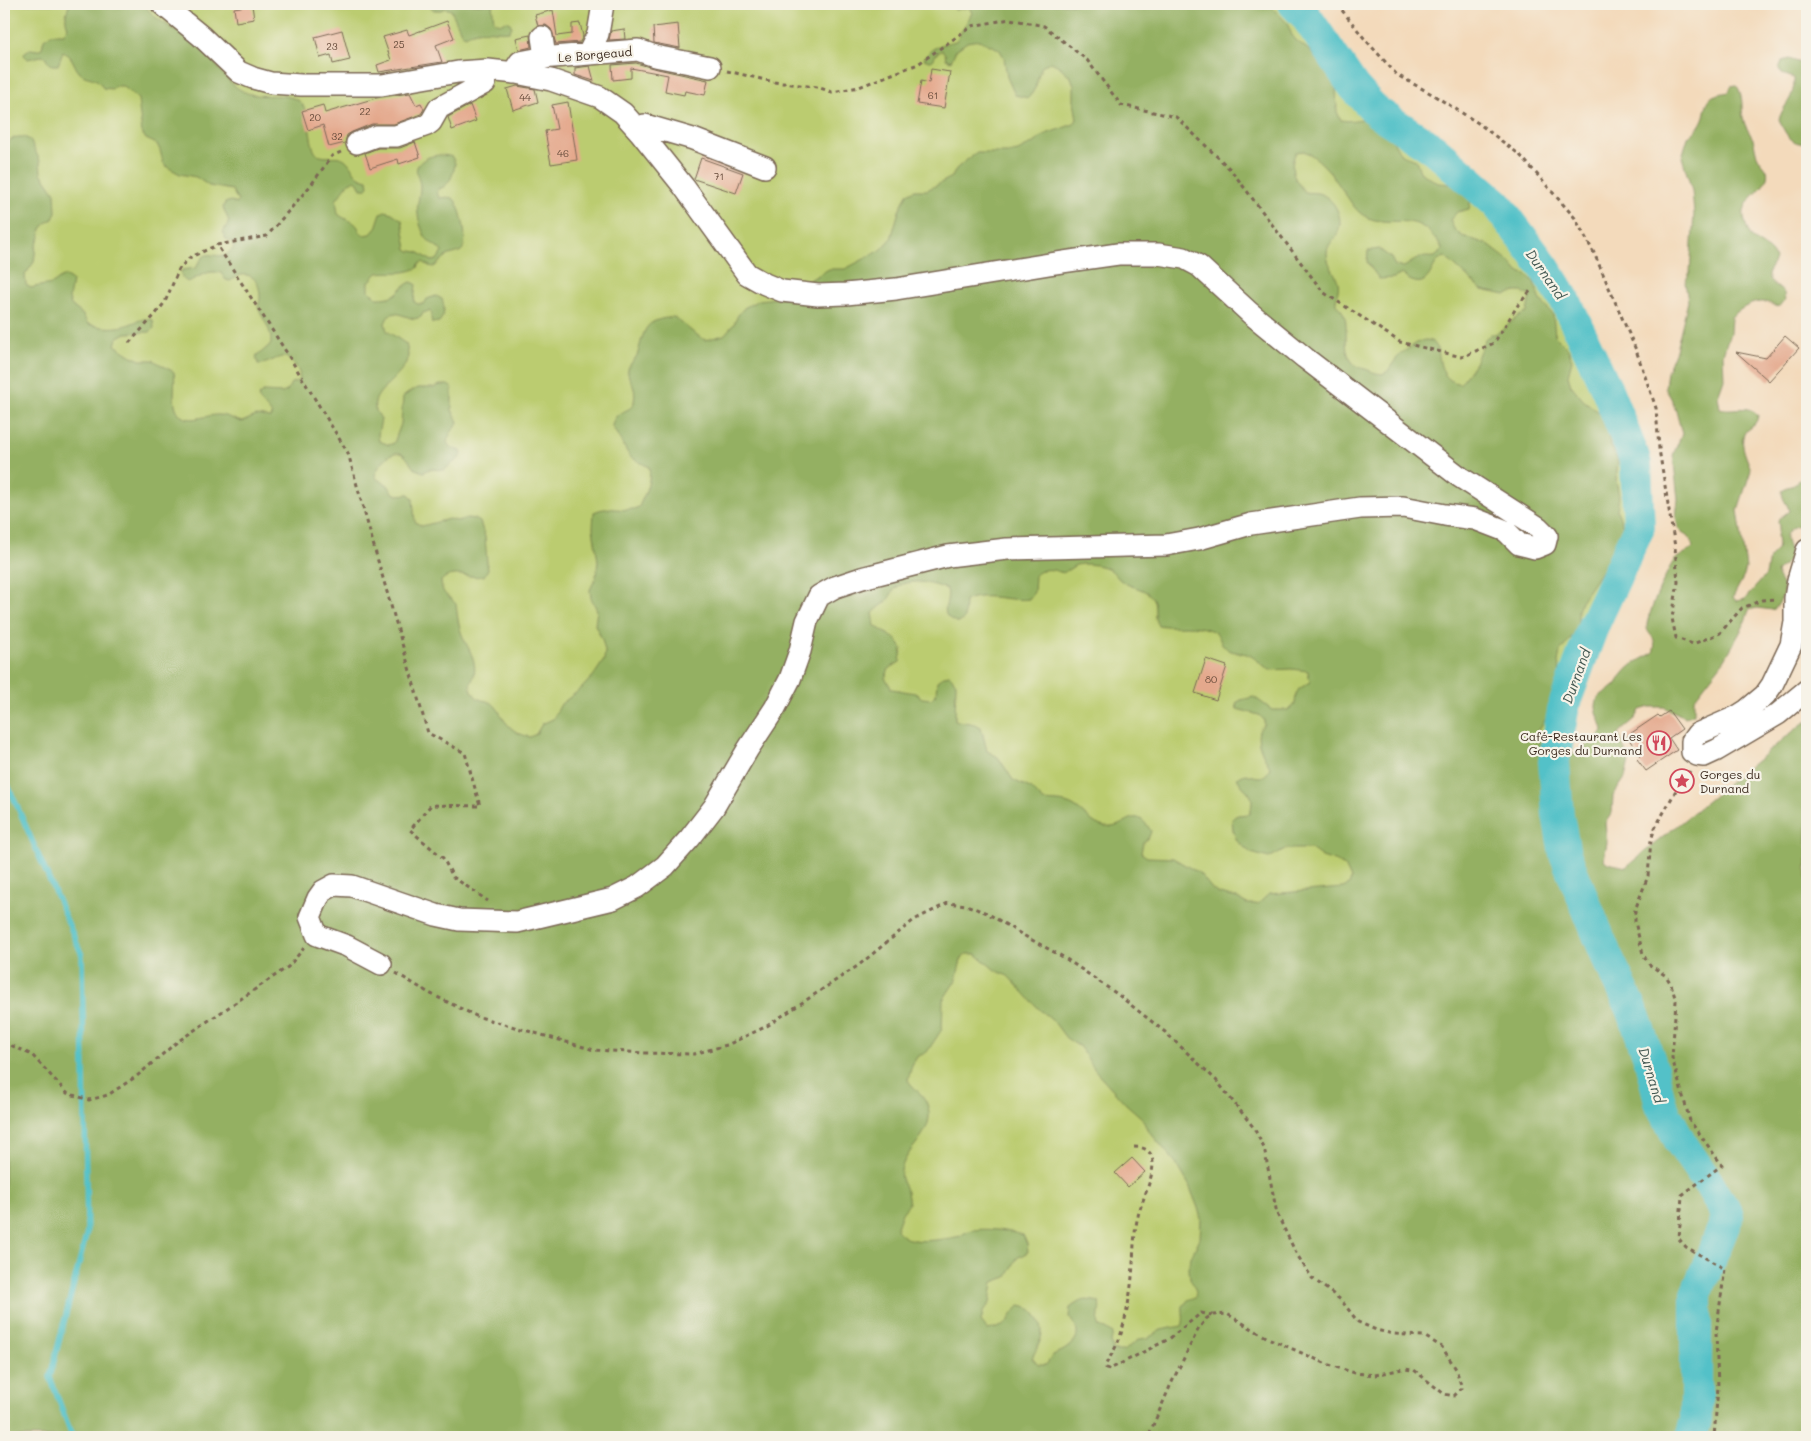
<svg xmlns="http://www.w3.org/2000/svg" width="1811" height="1441" viewBox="0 0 1811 1441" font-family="Mali,sans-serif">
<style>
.green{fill:#bbcc6f;stroke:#7b7b46}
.forest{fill:#94b062;stroke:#686d40;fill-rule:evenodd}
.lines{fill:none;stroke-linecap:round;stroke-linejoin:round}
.stream{stroke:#53c1c8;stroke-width:5.5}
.river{stroke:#53c1c8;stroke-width:32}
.building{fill:#e4a88c}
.minor-casing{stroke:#7b6855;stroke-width:24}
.path{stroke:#7b6855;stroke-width:3;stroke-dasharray:4 4;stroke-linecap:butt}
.minor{stroke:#fff;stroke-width:21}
.labels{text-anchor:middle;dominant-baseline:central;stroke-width:4.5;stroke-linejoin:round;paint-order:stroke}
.number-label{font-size:10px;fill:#654a3a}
.street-label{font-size:12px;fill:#3b2a1e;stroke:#f7f3e8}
.poi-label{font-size:12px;fill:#3b2a1e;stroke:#f7f3e8;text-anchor:end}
.water-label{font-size:14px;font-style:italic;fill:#425751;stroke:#f7f3e8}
</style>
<rect width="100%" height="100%" fill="#f7f3e8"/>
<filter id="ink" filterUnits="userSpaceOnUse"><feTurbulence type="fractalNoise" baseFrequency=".02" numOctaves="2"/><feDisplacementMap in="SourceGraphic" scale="10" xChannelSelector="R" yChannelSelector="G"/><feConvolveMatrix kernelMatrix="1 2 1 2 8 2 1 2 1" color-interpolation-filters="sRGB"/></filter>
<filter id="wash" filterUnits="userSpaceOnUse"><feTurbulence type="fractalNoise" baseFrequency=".0096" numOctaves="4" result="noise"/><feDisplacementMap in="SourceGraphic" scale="20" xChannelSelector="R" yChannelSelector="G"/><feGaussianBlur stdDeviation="1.12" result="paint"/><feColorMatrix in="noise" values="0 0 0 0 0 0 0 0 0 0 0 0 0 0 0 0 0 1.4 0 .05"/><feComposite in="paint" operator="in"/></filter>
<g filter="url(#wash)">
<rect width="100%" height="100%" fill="#f3dabb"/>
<path class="green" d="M4,4H1283L1379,106L1506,199L1642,462L1632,550L1574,686L1557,762L1696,1420L4,1437Z"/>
<path class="forest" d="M70,4H144C156,24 181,30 198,45C215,59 225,85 247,93C262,99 285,91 299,101C310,109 309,141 315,152C321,160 331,155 340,157C348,159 351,167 355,173C358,177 363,179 368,180L369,186L366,189H361L358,182L355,180L349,183L336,200L338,214C347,222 356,219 360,232L364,235L371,234L376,228L381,213L385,211L392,213L402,220L407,249L410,251L418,252L432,261L437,260L442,252C438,245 429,244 425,236C420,227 416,212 418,202C419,197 420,192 420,186C420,180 415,173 417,167C423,155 441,153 452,157L455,163C454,174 449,187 438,189L437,192L439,198C444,198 450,196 454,199C461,206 470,244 461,251C458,253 453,254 449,255C443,258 439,263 434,267L429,266L423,262L419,264L418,268C401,275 394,271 377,273L369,282V291L377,298C402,298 394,290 411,282L416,284L414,302L418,304H424L427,299L436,296L442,299C445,308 445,315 439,322L432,323L431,318L432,313L429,311L423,313L421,317L414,319L396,313L389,315L385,323L387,331L406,344C407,348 408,352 408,356C405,376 371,391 375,408C376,412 379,415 381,419L378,435L379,441L389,445L394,443L401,424L403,397L411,391L418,388H434L440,385H448L452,388V410L458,422C455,429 440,442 452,448C455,450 458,450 461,451L462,455C457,462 450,463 445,470L429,469L424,472C408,468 413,463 404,455C392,446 378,466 375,475L377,479L388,485L392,492L397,495L409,494L413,499L415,522L422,526L449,519L457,521L467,518L475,519L480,522L485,537L487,562L488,569L484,576C470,579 452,569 441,581C442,596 447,594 456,604C457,613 458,623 461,632C468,651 482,663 470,685C477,708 487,695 496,707C499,710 500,714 502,717C510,729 517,734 530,737L536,734L542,724L553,719L561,704L581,689L594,675L604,660L605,651L602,639L595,625L597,610L591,598L590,590L596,577L598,561L593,528L594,512C610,504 625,514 639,507C644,494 652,482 649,467L630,457L612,426C615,408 631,414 634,402C638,384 626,380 628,369C629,364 636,359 638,353C645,327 645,320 674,317L694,333L705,340L724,335L734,324L738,315L744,308L751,304L759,300L784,297L806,282L829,269H845L881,250L891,239L899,211L907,194L915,190H927L952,177L956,169L964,162L977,153H1008L1018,151L1037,141L1043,135L1074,124L1077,119L1074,102V85L1071,77L1059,66L1051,62L1043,65C1035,77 1040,86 1028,98L1015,95L1007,77L1004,57L999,49L979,40L967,42L956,50L951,61L946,59L945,54L942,50L937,53L933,60L929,61L924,59C928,48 945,43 956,41L972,13L969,7L955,10L953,4H1269L1287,23L1293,38L1310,51L1319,62L1329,70L1335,77L1336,85L1337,112L1341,120C1350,122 1357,119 1365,119C1382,119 1394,142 1401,155L1416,160L1420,172L1438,183L1460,185L1468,189L1471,198L1469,209L1457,212L1450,220L1454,229L1462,236L1487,244L1509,261L1518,272L1526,274L1534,282L1541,301L1553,315L1555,336L1568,349L1572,360L1568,375L1571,385L1583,400L1604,416L1608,423L1609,441L1618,461L1616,480L1619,496L1617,510L1623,526L1622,534L1604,567L1581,601L1578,610V626L1574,634L1560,652L1558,663L1560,672L1561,687L1555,706L1539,729L1537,736L1539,743L1577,754C1584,744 1595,742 1603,731C1602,721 1593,711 1597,701C1600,693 1609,691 1615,686C1619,682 1620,677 1624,673C1632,663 1642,659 1653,653C1659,634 1646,637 1647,625C1647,617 1668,567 1674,561C1678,556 1688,552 1693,548L1692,541L1678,528L1676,517L1678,499L1673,455L1682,434L1676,411L1671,398L1665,388L1667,372L1676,350L1688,301L1685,282L1690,272L1694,214L1692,191L1682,157L1688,137C1694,134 1700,126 1703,119C1706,112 1705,101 1713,96C1717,94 1724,93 1729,92L1731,86L1736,85C1745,95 1740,110 1744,122C1746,128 1750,133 1753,139C1755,144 1755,152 1758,157C1761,164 1770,168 1767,177C1762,195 1738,200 1745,222C1746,227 1750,235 1753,239C1761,247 1771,247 1775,259C1774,263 1771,266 1769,270C1765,282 1778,286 1784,293L1785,300C1775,313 1776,303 1764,302C1752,301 1740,309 1731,317L1730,333L1723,354L1724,379L1718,396L1720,408C1733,412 1747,403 1758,415C1757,427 1748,426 1744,434C1739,445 1748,460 1751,470L1738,510L1746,568L1744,576L1733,597L1736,601L1745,599L1766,575L1769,558L1777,550L1778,545L1777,536L1779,526L1778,522L1779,519L1789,511C1788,503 1782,501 1782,491L1800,480L1802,476L1807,472V519C1802,527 1790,525 1786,535C1784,544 1793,551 1789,558C1787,564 1780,567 1776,572C1777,578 1782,582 1783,587C1785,594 1778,607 1773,610L1757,608L1749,610L1743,627L1725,659L1694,699V714L1685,717L1664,707H1650L1640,710L1636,718L1621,731L1619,735L1629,761L1625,778L1613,796L1612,813L1605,823L1607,842L1604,860L1608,863L1626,867L1807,720V1437H4V147C11,137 20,134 30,140L40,161L41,173L55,193L56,212L53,219L47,222L41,229L40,237L36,246L34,262L25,275L26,285L31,288C39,285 48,286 54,283C58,280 60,278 65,276L72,281L69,298L71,305L82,314L88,324C99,327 112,329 123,326C134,324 142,316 153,320L154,328L150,332L126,333L117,338L115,345L132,356L140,360H153L174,372C176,383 172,397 176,408C184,428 205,414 219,415C227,415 234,420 242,422L256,416L271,418L272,415C268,407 262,405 258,397L263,392L282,393L287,391L291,383L299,381C302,370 294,364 286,357C275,356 269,365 258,364L256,357L271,344C272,328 263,321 258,307C263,295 259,272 241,275C237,276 234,279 230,281L226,280L221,273C207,269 200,277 188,282C183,280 180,276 182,270L196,268C206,249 207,256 225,256L234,248L232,242L226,239L223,233L229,221L223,208L225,203L231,201L236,204L238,201L232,190L209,186L196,177L180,174L167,167L163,162L160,150L157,144L146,139L142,133L138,99L123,86H115L112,89L103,88C97,75 88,80 80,73C73,66 74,56 63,52L58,65H52L47,61L46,57L41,56L28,59L24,55L25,52L30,49L38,50L42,48L44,39L51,34H64L68,27C64,18 66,12 70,4ZM1304,151C1324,160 1334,178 1346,195C1351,202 1355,210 1363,215C1386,230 1412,210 1433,236C1437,241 1440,244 1442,249C1434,262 1431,255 1420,258C1414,260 1409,264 1404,267L1395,266L1391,258L1379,249L1368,251L1367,262L1379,279L1394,278L1402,274C1406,276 1408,280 1412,281C1429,288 1431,267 1438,261C1440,259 1442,258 1445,257L1482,290L1505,295L1516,292H1522L1530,296L1527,313C1512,316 1505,333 1490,335L1484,341L1475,363L1460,384C1428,376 1449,342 1426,340C1421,340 1417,343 1412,346C1407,350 1402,352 1397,358C1386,371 1389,379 1368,370C1363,368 1357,368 1354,364C1337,347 1356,318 1336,305C1335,297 1340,290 1338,282C1335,271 1327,265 1327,253C1327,243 1337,239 1339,229C1343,216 1334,199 1321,194C1316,192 1310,193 1305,192C1294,180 1288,168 1296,152ZM1082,564C1091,564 1100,565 1109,569C1115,572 1117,579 1123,582C1132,588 1147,588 1153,599C1157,608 1152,618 1158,625C1173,628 1189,624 1204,628C1223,633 1216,639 1226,648C1232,654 1243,651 1251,656C1258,660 1263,666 1270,670L1291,669L1308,671L1310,682L1299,689L1296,694L1295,703L1293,707L1288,710H1272L1254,697L1241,700L1236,703L1237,709L1259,715L1264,720V725C1251,733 1263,756 1270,767C1265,782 1256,776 1245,774L1237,778C1247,796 1256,790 1250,814L1238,815L1232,818L1233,830L1237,841L1251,853L1269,858L1285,849H1311L1322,857L1335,861L1345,866L1351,879L1349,885L1343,888L1269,894L1258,904H1247L1237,898L1219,894L1213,890L1199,873L1173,858L1147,857L1141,853L1143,842L1149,837L1151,831C1133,802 1128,830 1105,827C1092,825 1084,812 1073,806C1064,801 1053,802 1043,801L1032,789L1013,780L998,757L987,751L981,727C973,722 963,723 955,720L956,683L950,675L944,676L937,681L936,694L931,699L922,698L915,693L892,689L885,678L889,669L900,662L902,649L897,640L875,626L873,613C877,609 881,606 885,603C890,598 892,591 897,587C911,577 933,584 947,589C951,605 935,615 959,623L964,619L965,601C984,591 1009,602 1029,599L1034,592L1035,575C1045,567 1051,569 1063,573L1076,565ZM966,954H976L995,970L1008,976L1041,1011L1054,1022L1066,1038L1080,1047L1095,1070L1126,1104L1142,1118L1147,1129L1176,1163L1189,1185L1198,1208L1201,1219L1200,1238L1191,1257L1189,1267L1190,1278L1196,1291L1195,1297L1188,1300L1183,1306C1182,1313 1185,1319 1182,1326L1161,1330L1148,1338L1140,1339L1123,1351H1113L1111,1342L1113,1334L1106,1329L1099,1327C1097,1318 1101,1311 1099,1302C1084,1299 1082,1299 1070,1308L1069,1317C1081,1332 1080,1339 1064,1350C1061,1352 1056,1353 1053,1355C1051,1358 1048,1362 1046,1365H1038L1032,1358C1036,1350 1042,1340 1042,1331C1041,1319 1032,1306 1020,1305C1004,1322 1013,1325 988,1330L981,1321L983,1312L990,1303L993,1282L1007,1277L1017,1258L1028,1252L1027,1244L1023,1235C1010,1231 970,1224 961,1236C947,1239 922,1243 909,1239C904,1238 899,1233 896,1230L902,1213L909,1204C908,1200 908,1196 907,1192C903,1182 898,1179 902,1167C908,1146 937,1131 927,1104C923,1093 913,1089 908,1080L912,1065L917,1057L927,1052L942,1029L943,1000L956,980L961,960Z
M431,4H492L494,21L500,24L505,21L510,23L512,27L509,31C495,33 477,26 466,36L462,34L451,10L445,8L441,10H434L430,7Z
M1789,59L1801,63L1807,60V143C1791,146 1784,132 1779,119C1786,100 1794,101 1794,78L1782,74L1779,69L1782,61Z"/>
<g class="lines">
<path class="stream" d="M4,776L82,955L87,1232L50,1377L71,1433L75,1437"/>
<path class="river" d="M1294,4L1305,15L1354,87L1377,112L1434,149L1497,204L1544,267L1566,302L1608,392L1634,457L1636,465L1639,527L1594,624L1564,705L1554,761L1558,815L1565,854L1605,952L1632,1009L1650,1061L1661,1105L1681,1143L1711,1187L1728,1216L1696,1294V1420L1691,1437"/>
</g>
<g id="blocks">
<path class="building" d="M252,5L254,19L236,22L234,8Z
M553,10L557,36L572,34V24L580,23L583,36L580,42L556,44L551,29L546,25L538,26L535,15Z
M447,21L454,38L436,45L442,62L379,72L377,65L391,60L383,37L407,30L409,35Z
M678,24L680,48L654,43L653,27Z
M624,29L625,39L609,40L611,31Z
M342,30L350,60L333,64L331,55L320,58L315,37Z
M530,35L531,47L519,50L516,38Z
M636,63L653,68L708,80L705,95L685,91L684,95L665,91L668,75L631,68V78L613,80L612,65Z
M590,66L594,81L575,75V68Z
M931,69L950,72L944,108L917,104L921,81L929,83Z
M517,86L535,89L538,102L513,110L507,89Z
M410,93L416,105L421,103L424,109L421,114L394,124H372L352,132L347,135L345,143L329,147L323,125L308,130L302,111L323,105L325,113L376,98Z
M568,102L577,160L551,164L545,131L557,129L552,105Z
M470,105L476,121L452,130L448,117Z
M415,142L420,157L399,164L398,159L370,168L365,153L378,148H400Z
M701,158L743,173L736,193L694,179Z
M1785,336L1799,348L1769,381L1736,352L1766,358Z
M1206,659L1227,666L1216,700L1195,693Z
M1669,711L1682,729L1669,738L1677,750L1646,771L1637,759L1640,756L1627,736L1658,715L1660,717Z
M1132,1158L1145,1172L1128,1187L1115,1173Z"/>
</g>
</g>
<g filter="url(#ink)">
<use href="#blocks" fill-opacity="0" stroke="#7b6855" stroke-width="1"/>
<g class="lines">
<g class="minor-casing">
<path id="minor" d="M162,4L201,36L239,72L253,78L271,83L301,85H382L458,72L488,70L516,73L551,80L600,97L623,113L640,132L684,187L747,274L765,284L782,291L818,295L846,294L896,289L1049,264L1118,254H1158L1184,258L1199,266L1250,313L1305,358L1460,477L1538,527L1547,536L1545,544L1535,548L1519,544L1506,531L1475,519L1445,515L1403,507L1360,508L1251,524L1199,539L1166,545L1007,549L948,556L862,578L835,587L819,596L807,621L800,651L790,679L775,708L748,749L714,807L690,838L665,866L637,887L613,899L517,922L459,920L436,915L352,886L334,885L323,891L318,898L310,917L317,935L347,946L381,964
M542,37L545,57
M588,54L598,34L603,4
M513,73L520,62L541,58L638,50L655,56L710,67
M637,127L645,125L693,139L765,167
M357,143L376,136H396L427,125L431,122L439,108L485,83L488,70
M1807,550L1798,580L1795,598V622L1791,645L1772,685L1765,695L1747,710L1736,717L1697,734L1692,741V752L1697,755L1704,756L1717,750L1778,714L1807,690"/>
</g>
<path class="path" d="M1337,4L1364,38L1397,75L1430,93L1478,123L1520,155L1575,218L1594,253L1636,350L1656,408L1659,449L1675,547L1678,582L1672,618L1676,638L1693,644L1720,633L1742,608L1762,600L1777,599
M727,71L774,82L817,87L832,92L859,87L918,64L972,26L1010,19L1044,26L1087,60L1121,105L1176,117L1231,170L1323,292L1400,342L1462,357L1494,343L1518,305L1532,289
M341,152L332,156L311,185L267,236L217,245L285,350L348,453L378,561L428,733L465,753L480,806L431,805L410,830L443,858L453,877L488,901
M1803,331L1807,333
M129,343L155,315L165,302L179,269L189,258L217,245
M1690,771L1675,792L1655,828L1651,840L1648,876L1635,910V922L1643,954L1647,961L1650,965L1666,976L1671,984L1676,1001L1672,1058L1690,1121L1722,1165L1682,1195L1679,1239L1686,1247L1725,1269L1716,1332L1718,1387L1714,1437
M396,973L429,993L476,1016L594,1050L644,1053L694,1054L727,1045L767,1026L859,965L914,920L948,903L966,905L987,913L1021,934L1065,958L1117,994L1165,1032L1216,1080L1254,1128L1264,1148L1277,1214L1296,1253L1312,1278L1341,1300L1358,1322L1376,1330L1393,1334L1424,1336L1442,1347L1456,1369L1462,1388L1454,1396L1444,1394L1414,1370L1403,1369L1375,1375L1355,1373L1329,1365L1268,1338L1227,1314L1213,1315L1207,1318L1199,1328L1171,1384L1148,1437
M4,1042L32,1055L67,1093L89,1100L108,1095L137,1076L177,1042L288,967L304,948
M1134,1147C1142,1147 1149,1149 1152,1157C1157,1171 1141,1202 1138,1216C1133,1236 1134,1257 1132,1277C1130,1297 1126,1318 1120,1337C1117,1346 1111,1355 1106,1364V1368L1110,1369L1169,1339L1201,1313L1212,1315"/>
<use href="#minor" class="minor"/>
</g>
</g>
<defs>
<g id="restaurant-ring" transform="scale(1.25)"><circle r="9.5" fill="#f7f3e8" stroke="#d1495b" stroke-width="1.5"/><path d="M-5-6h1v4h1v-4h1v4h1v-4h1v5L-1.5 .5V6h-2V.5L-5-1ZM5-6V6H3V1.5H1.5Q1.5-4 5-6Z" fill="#d1495b"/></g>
<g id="sight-ring" transform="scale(1.25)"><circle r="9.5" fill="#f7f3e8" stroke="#d1495b" stroke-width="1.5"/><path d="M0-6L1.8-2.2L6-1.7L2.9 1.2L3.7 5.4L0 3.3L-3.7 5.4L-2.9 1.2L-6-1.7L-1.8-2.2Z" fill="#d1495b"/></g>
</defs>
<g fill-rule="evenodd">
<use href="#restaurant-ring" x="1659" y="743"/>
<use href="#sight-ring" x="1682" y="781"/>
</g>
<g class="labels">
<g class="number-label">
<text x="399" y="44">25</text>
<text x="332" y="46">23</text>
<text x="933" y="95">61</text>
<text x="525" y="97">44</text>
<text x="365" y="111">22</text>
<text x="315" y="117">20</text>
<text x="337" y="136">32</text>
<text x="563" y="153">46</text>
<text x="719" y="176">71</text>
<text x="1211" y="679">80</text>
</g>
<g class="street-label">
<text transform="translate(595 54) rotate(-5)">Le Borgeaud</text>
</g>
<g class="poi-label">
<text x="1642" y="736">Café-Restaurant Les<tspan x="1642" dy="14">Gorges du Durnand</tspan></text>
<text x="1700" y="774" text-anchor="start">Gorges du<tspan x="1700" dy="14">Durnand</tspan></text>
</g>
<g class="water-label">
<text transform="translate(1546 274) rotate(55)">Durnand</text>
<text transform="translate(1576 676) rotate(-70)">Durnand</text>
<text transform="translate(1652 1075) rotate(73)">Durnand</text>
</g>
</g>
<rect width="1811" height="1441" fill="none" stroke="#f7f3e8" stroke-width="20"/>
</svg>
